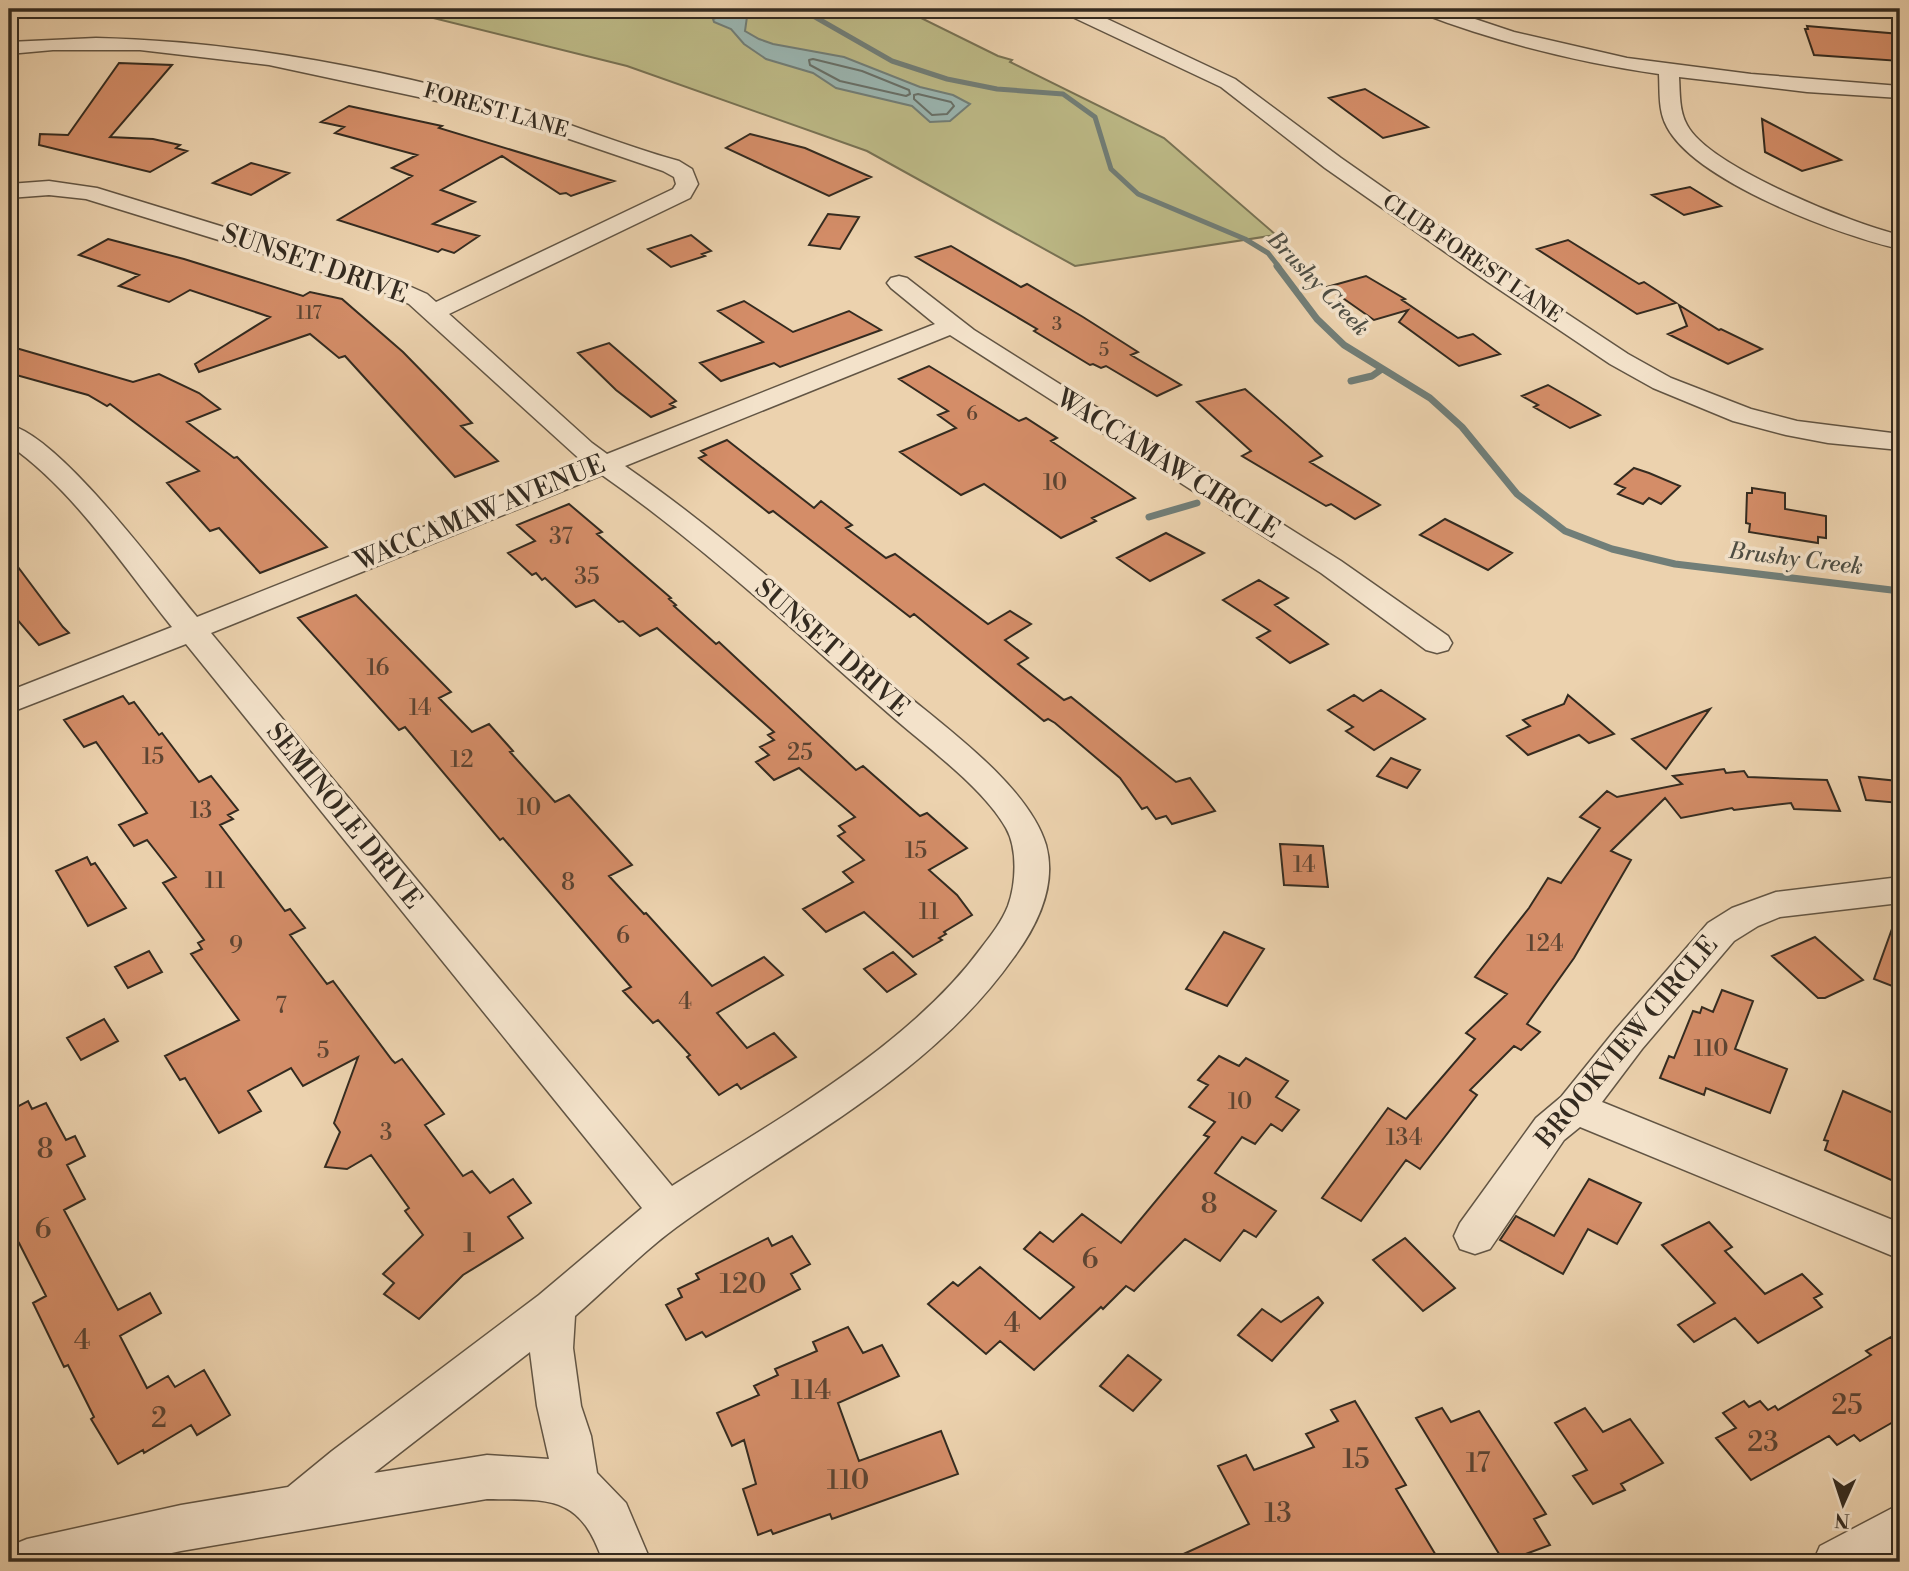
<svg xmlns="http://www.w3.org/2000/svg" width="1909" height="1571" viewBox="0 0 1909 1571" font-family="'Libre Bodoni',serif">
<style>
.green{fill:#bdba87;stroke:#787254;stroke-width:2}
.water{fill:#9ab6b2;stroke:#717e78;stroke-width:2}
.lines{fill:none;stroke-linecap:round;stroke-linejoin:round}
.shore{stroke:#677069;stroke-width:2}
.stream-far1{stroke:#717e78;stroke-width:5}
.stream{stroke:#717e78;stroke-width:7}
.building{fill:#d48d68;stroke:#342b20;stroke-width:2}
.minor-casing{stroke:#625544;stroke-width:3}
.minor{fill:#f3e2ca;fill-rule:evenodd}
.labels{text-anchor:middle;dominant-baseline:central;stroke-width:7;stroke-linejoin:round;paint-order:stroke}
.far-number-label{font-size:19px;fill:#5c4432}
.far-street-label{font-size:21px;fill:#342b20;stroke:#f3e2ca}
.far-water-label{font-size:23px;font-style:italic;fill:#4e4e44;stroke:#f3e2ca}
.number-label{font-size:23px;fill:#5c4432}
.street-label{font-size:26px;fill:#342b20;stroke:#f3e2ca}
.near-number-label{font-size:28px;fill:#5c4432}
</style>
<rect width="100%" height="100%" fill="#ecd2ae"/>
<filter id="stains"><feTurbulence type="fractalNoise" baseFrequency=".00286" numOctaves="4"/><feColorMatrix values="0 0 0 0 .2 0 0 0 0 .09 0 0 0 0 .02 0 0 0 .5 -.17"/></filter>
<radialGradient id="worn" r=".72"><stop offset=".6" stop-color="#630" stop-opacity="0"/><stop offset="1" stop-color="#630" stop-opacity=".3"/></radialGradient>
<path class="green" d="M397,9H903L998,56L1012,60L1010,62L1164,138L1276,235L1075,266L867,151L627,66Z"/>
<path class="water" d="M724,15L747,17L745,31L759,39L773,44L844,57L920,87L953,95L970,104L950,121L930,122L912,106L836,88L813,73L766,59L744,44L731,29L714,22L713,19Z"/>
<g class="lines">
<path class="shore" d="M813,59L862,71L909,90L910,94L906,96L840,81L810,65L809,60Z
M918,94L951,102L954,106L947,114L932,115L914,99V95Z"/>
<path class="stream-far1" d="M801,9L892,61L947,79L997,89L1063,94L1095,117L1111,169L1138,194L1245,239L1268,253L1279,267
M738,15L740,9"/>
<path class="stream" d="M1277,266L1317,319L1344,345L1430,398L1462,427L1517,494L1565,531L1612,549L1675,564L1900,591
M1351,381L1372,376L1382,369
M1149,517L1197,503"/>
</g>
<path class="building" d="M1807,26L1900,34V61L1814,55L1805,29H1808Z
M119,63L172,65L110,137L153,139L180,145L176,148L187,151L150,172L39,145L40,134L68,135Z
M1365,89L1428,127L1383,138L1329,98Z
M349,106L442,126L439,128L614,181L571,196L566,193L560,194L502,156L441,190L475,202L433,224L479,236L454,253L442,249L438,252L338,220L412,176L392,168L417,155L335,133L344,127L321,122Z
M1762,119L1841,160L1802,171L1765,152Z
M750,134L805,148L871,177L829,196L726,148Z
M251,163L289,173L251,195L213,183Z
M1690,187L1721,206L1684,215L1652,195Z
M828,214L859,217L840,249L809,245Z
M691,235L711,251L702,254L705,256L671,267L648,249Z
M108,239L184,259L303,296L310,292L342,299L403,352L446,396L472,423L461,426L498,461L455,477L345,356L339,358L310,334L199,372L195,364L270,317L190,290L169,302L119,286L139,275L79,255Z
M1568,240L1639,284L1644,282L1676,303L1637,314L1537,249Z
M951,246L1021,287L1027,284L1083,317L1138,352L1131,355L1181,385L1157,396L1106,366L1101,368L1093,364L1090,365L1034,331L1037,329L916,257Z
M1366,276L1405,299L1402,300L1458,338L1473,334L1500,354L1459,366L1399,322L1408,310L1374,320L1327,287Z
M744,301L793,332L849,311L881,330L780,367L774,363L721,381L700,363L763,342L718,311Z
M1679,305L1719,330L1721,329L1762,349L1728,364L1668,334L1687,326Z
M609,343L676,401L670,404L675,407L651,417L616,390L578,353Z
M9,346L133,382L159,374L199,393L220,409L187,422L234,458L237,457L327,547L260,573L219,528L210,531L167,483L199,471L110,404L107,406L88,395L9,373Z
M929,366L1019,421L1026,418L1057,438L1051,441L1135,498L1092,518L1096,521L1061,538L984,484L961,495L900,452L956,428L938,415L948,411L899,379Z
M1548,385L1571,398L1600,415L1570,428L1534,407L1538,405L1522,396Z
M1245,389L1322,456L1310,462L1380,505L1355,519L1331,504L1326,506L1242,456L1251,451L1197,402Z
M727,440L814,508L821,501L852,525L846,528L886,558L895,554L988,624L1010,611L1031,624L1005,640L1028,658L1018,664L1064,700L1071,697L1176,782L1190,778L1215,811L1172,824L1166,816L1156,819L1147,807L1142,809L1120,778L1055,723L1048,719L1044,721L914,614L910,617L773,511L769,513L699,458L706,455L701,451Z
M1634,468L1649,473L1680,486L1661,504L1649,498L1643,504L1618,494L1625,488L1615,484Z
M1752,488L1785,493V509L1826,516V538L1818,537V543L1749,532L1750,524L1746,523L1747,493H1752Z
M569,504L602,532L597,534L671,598L669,599L676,605L674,606L716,644L719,642L856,770L863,766L920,816L927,813L967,848L929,870L957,895L972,915L944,932L946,934L939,938L942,940L913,957L864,912L826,932L803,909L853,882L843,872L864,860L838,836L845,832L839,826L855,817L799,768L774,780L756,762L769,755L760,747L774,740L768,735L774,732L657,628L640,636L623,621L619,622L594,600L576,607L545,578L542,580L536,573L532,575L508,553L535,541L517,525Z
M1445,519L1475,534L1512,553L1488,570L1420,535Z
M1166,533L1204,553L1150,581L1117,558Z
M9,555L63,627L69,633L39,645L9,610Z
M1259,580L1288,598L1275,605L1328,644L1290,663L1257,638L1270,631L1223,600Z
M356,595L451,692L439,698L472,732L489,724L513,751L510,752L555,802L569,795L632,865L609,876L644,914L646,913L712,986L764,957L783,975L717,1013L747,1048L774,1033L796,1057L741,1089L737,1084L719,1095L687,1057L690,1055L658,1020L653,1023L623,991L631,987L503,838L500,840L405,727L399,730L298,618Z
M1381,690L1425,719L1374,750L1346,731L1353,727L1328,710L1354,695L1363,701Z
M1568,695L1614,734L1589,743L1579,735L1528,755L1507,736L1530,726L1523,720L1564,704Z
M123,696L129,704L134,702L159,735L162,733L199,782L211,776L238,810L228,815L233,819L220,825L285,911L290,909L305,928L290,935L327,984L333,981L392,1060L395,1063L402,1059L444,1114L425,1125L463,1176L472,1171L490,1193L513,1179L531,1203L508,1217L523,1238L463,1275L419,1319L384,1294L394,1283L383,1274L423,1235L405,1211L409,1208L371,1155L347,1169L325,1167L340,1132L334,1123L358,1057L303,1086L291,1068L248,1091L261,1111L219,1133L185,1078L180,1080L165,1056L239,1020L191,954L202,949L198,943L204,940L163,883L176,877L147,840L134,846L119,825L147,813L96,742L84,747L64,720Z
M1710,709L1666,769L1632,739Z
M1391,758L1420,770L1407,788L1377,776Z
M1724,769L1726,773L1744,771L1748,777L1827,780L1840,811L1794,809L1791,803L1734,810L1732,808L1681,818L1665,798L1611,851L1631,860L1574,958L1527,1024L1540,1032L1521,1050L1514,1046L1470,1090L1477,1095L1420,1169L1406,1160L1361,1221L1322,1198L1388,1108L1406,1119L1475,1039L1466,1033L1507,994L1475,977L1529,908L1548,878L1561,883L1600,828L1580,817L1607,791L1617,797L1682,784L1673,776Z
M1859,777L1898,781L1900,803L1866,800Z
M1280,844L1323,846L1328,887L1284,885Z
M87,857L91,865L95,863L126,908L88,926L56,871Z
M1897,915H1900V989L1874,979Z
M1224,932L1264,949L1227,1006L1186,989Z
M1815,937L1863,980L1825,998H1818L1772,956Z
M149,951L162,972L128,988L115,967Z
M893,952L916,974L887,992L864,969Z
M1722,990L1753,1001L1735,1049L1787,1069L1770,1113L1706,1088L1704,1095L1660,1078L1669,1056L1674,1058L1693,1011L1700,1013L1702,1007L1713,1012Z
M104,1019L118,1041L81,1060L67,1038Z
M1219,1056L1239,1066L1246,1058L1288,1081L1276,1097L1299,1110L1282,1131L1271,1124L1255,1144L1242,1137L1215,1173L1276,1211L1256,1237L1244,1230L1220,1261L1185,1239L1134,1291L1126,1286L1103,1309L1101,1307L1034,1370L1000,1341L986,1354L928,1304L953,1282L958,1286L980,1267L1040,1319L1074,1287L1024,1249L1040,1232L1053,1242L1082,1214L1121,1243L1209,1137L1204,1135L1215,1122L1189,1107L1208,1085L1198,1080Z
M1843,1091L1900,1116V1184L1825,1150L1828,1141L1824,1140Z
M28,1101L32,1109L46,1103L66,1140L75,1136L85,1156L67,1165L85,1199L64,1210L118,1310L150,1293L161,1313L120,1336L147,1388L168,1376L175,1387L204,1370L230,1415L197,1435L191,1425L144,1453L143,1450L118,1464L91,1419L94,1417L68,1365L64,1367L33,1303L46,1296L19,1243L9,1249V1111Z
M1589,1179L1641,1203L1617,1244L1588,1229L1563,1274L1500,1240L1516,1216L1554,1236Z
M1709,1222L1732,1247L1725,1251L1765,1294L1802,1274L1822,1294L1814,1298L1822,1307L1758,1343L1735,1318L1694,1342L1678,1325L1715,1303L1662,1245Z
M792,1236L810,1264L791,1274L800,1289L706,1337L702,1332L686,1340L666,1305L682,1297L678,1289L699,1279L696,1274L768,1238L772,1246Z
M1405,1238L1455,1288L1423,1311L1373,1260Z
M1318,1297L1323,1303L1272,1361L1238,1335L1262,1309L1281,1322Z
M848,1327L863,1353L882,1345L899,1376L838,1403L859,1461L941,1431L958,1474L832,1519L830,1514L773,1534L771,1530L758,1535L743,1489L756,1484L744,1440L732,1446L717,1413L759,1395L754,1386L778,1375L775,1369L817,1351L813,1342Z
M1891,1337L1900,1346V1418L1860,1441L1854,1435L1837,1445L1829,1436L1751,1480L1716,1438L1736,1428L1723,1413L1744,1401L1749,1407L1760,1401L1768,1410L1775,1406L1778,1410L1871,1355L1866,1351Z
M1128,1355L1161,1380L1133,1411L1100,1386Z
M1355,1401L1406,1485L1396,1489L1440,1562H1166L1249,1524L1218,1466L1246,1455L1254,1470L1314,1447L1306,1434L1338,1421L1331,1410Z
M1442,1408L1451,1422L1479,1411L1546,1514L1534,1519L1550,1545L1504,1562L1416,1418Z
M1585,1408L1603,1432L1630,1419L1663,1463L1621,1484L1625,1490L1593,1504L1573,1476L1587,1470L1555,1423Z"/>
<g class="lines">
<g class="minor-casing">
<path id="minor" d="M1062,9H1086L1235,79L1341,158L1504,272L1628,354L1671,378L1751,409L1797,421L1900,434V450L1828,443L1786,435L1733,421L1653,388L1610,364L1488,282L1325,168L1221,87L1064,13Z
M1419,9H1445L1514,32L1627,58L1751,74L1900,86V98L1807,92L1679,77C1680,93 1679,111 1687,125C1709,167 1853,224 1900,235V249C1841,236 1696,182 1667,127C1658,111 1660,92 1659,74C1577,62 1499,43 1421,13Z
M96,38C234,41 374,67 506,104C565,121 620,145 679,161L692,169L698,184L690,198L449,314L592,443L607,454L935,324L891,288L887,283L891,278L899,276L907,278L974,330L1341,561L1448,636L1452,643L1448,650L1437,653L1426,650L1321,573L950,335L625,466C719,531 804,608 891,682C939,723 1028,784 1046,845C1057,885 1037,926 1014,957C931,1075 800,1139 685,1221C646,1248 611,1285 575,1316L573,1348L581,1406L591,1436L597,1473L626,1503L651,1562H603C580,1494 550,1500 487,1499L181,1551L130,1562H9L10,1546L27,1539L181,1505L288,1487L332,1451L539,1295L642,1208L186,644L9,713V691L172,627C123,566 73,489 9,445V425C60,436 160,573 197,617L584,463L409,304L377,289L86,199L49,195L9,198V184L49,181L97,188L393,279L427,294L436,302L673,189L676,184L674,177L663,171L493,113L269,65L140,50H53L9,54V42ZM602,475C704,546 795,632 888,713C924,745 983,787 1006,828C1018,849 1016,884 1008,906C1002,921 992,934 982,947C910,1046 776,1120 672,1186L211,633ZM530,1352L537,1406L549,1459L487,1455L374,1473Z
M1900,877V903L1780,917L1758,926L1734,941L1642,1049L1602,1102L1900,1223V1259L1580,1127L1564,1140L1490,1249L1475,1254L1460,1249L1454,1236L1460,1223L1536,1118L1561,1097L1616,1029L1708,923L1732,908L1776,892Z
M1900,1504V1552L1883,1562H1813L1820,1546Z"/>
</g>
<use href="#minor" class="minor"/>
</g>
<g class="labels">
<g class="far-number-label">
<text x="309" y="313">117</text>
<text x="1057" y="324">3</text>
<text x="1104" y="350">5</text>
<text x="972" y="414">6</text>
</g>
<g class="far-street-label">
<text transform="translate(496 111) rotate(16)">FOREST LANE</text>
<text transform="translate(1472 259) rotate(34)">CLUB FOREST LANE</text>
</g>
<g class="far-water-label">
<text transform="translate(1318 284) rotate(46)">Brushy Creek</text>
<text transform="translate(1796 559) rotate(7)">Brushy Creek</text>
</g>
<g class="number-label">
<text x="1055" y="483">10</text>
<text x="561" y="537">37</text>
<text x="587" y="577">35</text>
<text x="378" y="668">16</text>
<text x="420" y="708">14</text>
<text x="800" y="753">25</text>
<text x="153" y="757">15</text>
<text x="462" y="760">12</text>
<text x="529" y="808">10</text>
<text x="201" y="811">13</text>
<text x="916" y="851">15</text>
<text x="1304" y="865">14</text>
<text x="215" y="881">11</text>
<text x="568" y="883">8</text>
<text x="929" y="912">11</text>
<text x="623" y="936">6</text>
<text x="1545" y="944">124</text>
<text x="236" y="946">9</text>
<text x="685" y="1002">4</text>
<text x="281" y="1006">7</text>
<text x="1711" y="1049">110</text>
<text x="323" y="1051">5</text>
<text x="1240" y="1102">10</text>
<text x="386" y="1133">3</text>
<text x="1404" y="1138">134</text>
</g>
<g class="street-label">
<text transform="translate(315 264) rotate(19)">SUNSET DRIVE</text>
<text transform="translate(1168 464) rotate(32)">WACCAMAW CIRCLE</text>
<text transform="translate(480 513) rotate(-22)">WACCAMAW AVENUE</text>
<text transform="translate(832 648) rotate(41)">SUNSET DRIVE</text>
<text transform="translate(344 816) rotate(51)">SEMINOLE DRIVE</text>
<text transform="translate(1627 1042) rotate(-50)">BROOKVIEW CIRCLE</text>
</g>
<g class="near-number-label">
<text x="45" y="1149">8</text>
<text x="1209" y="1204">8</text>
<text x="43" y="1229">6</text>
<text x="469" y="1243">1</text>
<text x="1090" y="1259">6</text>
<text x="743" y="1284">120</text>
<text x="1012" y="1323">4</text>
<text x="82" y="1340">4</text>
<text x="811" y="1390">114</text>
<text x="1847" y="1405">25</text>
<text x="159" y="1418">2</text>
<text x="1763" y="1442">23</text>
<text x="1356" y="1459">15</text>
<text x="1478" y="1463">17</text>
<text x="848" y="1480">110</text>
<text x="1278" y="1513">13</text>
</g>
</g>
<rect width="1909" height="1571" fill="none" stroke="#ecd2ae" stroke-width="35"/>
<rect x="10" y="10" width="1888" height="1550" fill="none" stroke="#342b20" stroke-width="3.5"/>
<rect x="18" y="18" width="1874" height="1536" fill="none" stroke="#342b20" stroke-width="2"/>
<g transform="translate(1843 1504) rotate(183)" stroke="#f3e2ca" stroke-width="5" paint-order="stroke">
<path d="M0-5L12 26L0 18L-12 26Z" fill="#342b20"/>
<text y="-10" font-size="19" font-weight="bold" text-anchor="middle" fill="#342b20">N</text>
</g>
<rect width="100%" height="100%" filter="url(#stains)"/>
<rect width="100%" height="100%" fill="url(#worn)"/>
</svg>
